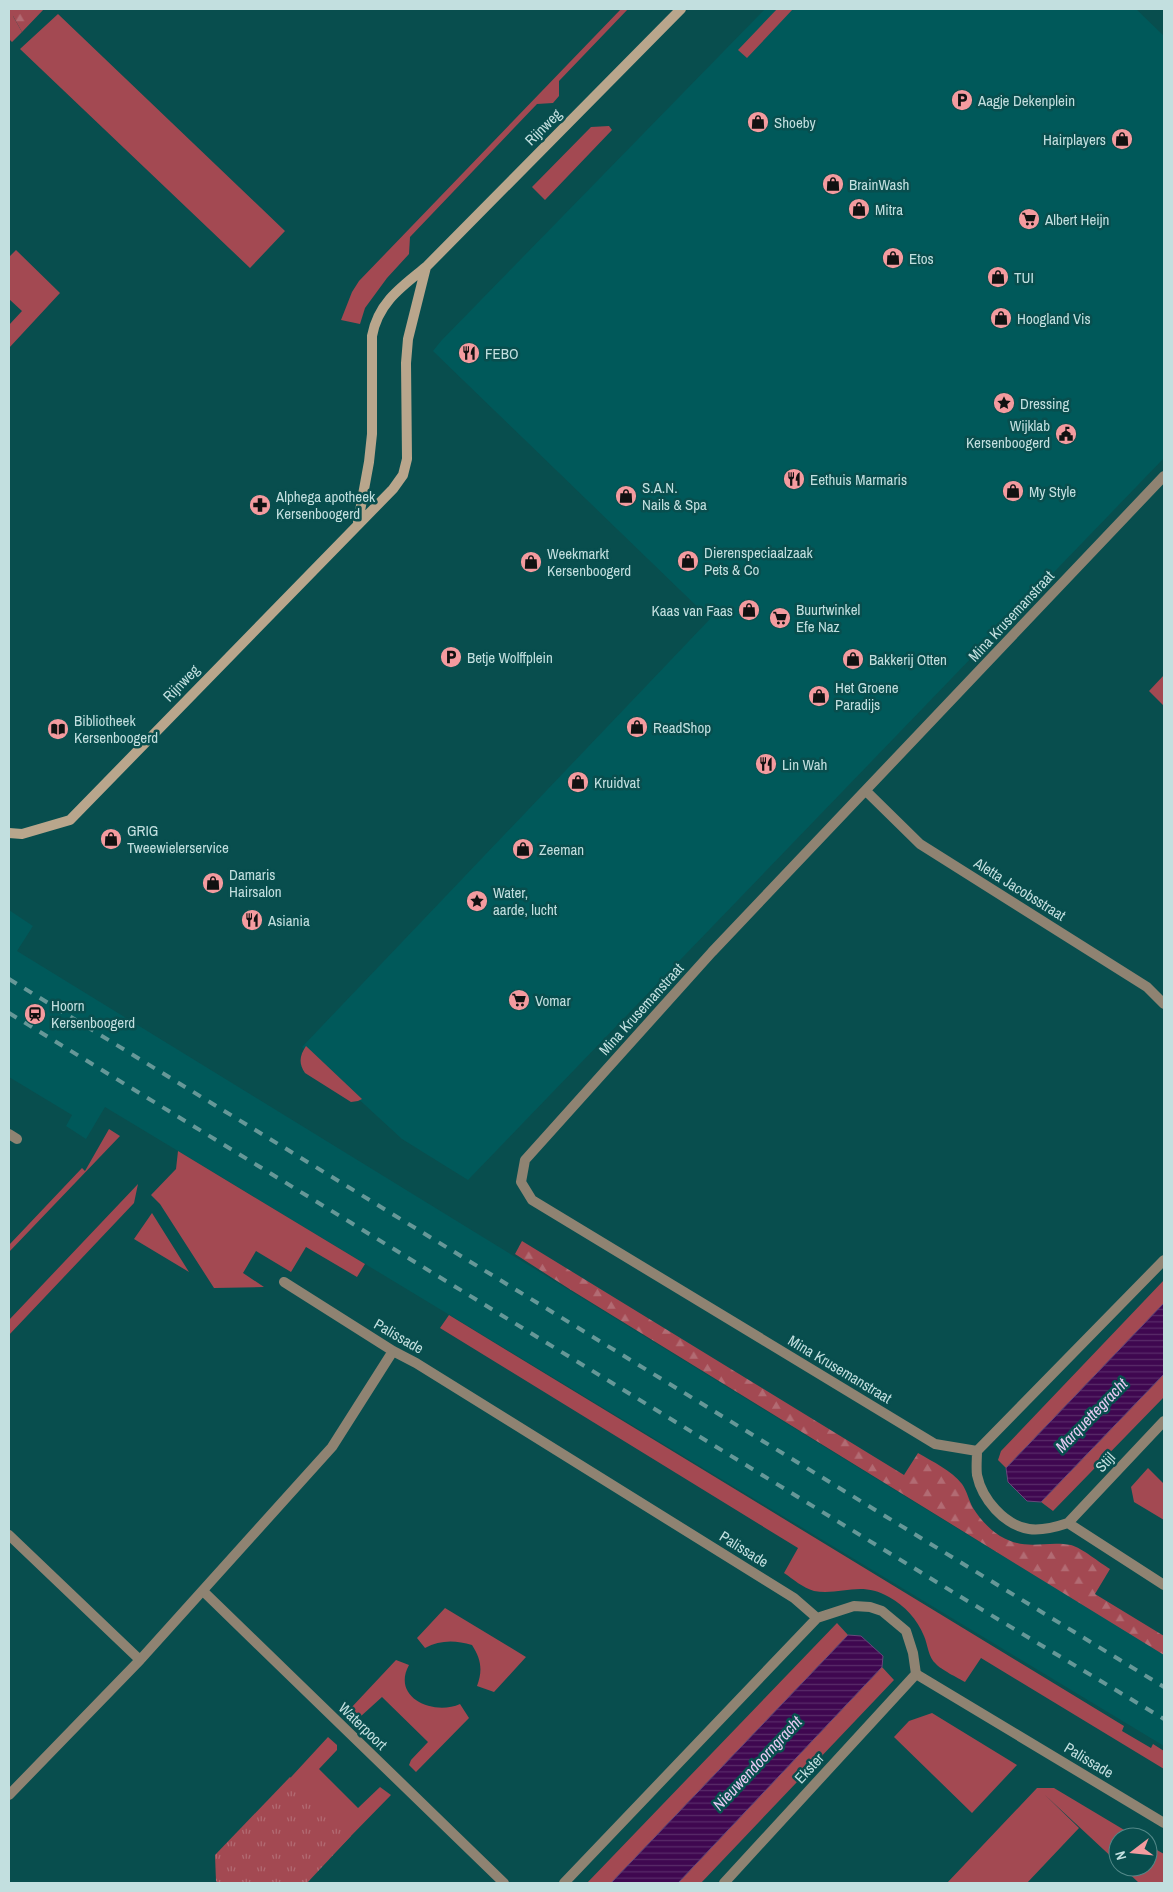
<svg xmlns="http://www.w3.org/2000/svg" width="1173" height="1892" viewBox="0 0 1173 1892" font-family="'Archivo Narrow',sans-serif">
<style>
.built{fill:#00595a}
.grass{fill:#a34952}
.forest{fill:url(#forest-firs)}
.park{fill:url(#park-tufts)}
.water{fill:url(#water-rules);stroke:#66487b}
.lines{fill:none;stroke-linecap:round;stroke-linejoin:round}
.street{stroke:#8f8372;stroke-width:10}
.secondary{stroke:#b9a68c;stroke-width:10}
.rail{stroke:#669898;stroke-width:4;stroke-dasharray:9 9;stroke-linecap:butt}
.labels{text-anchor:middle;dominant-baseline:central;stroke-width:5;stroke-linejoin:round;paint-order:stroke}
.poi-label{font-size:15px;fill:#c2dfdf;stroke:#084e4e;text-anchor:start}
.street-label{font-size:15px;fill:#c2dfdf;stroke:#084e4e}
.water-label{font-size:16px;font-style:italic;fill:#e7caf2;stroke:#084e4e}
</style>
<defs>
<pattern id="forest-firs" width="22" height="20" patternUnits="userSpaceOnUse" patternTransform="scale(1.25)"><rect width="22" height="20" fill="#a34952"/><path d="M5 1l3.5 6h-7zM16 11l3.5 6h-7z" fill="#b26b73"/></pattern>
<pattern id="park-tufts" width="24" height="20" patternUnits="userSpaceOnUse" patternTransform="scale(1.25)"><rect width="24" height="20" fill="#a34952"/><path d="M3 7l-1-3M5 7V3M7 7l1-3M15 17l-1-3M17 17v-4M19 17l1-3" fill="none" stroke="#b26b73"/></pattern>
<pattern id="water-rules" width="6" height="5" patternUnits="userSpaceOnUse" patternTransform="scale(1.25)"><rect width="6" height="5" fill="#3f0750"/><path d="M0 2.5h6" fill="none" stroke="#592b69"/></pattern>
</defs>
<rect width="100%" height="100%" fill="#084e4e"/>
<path class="built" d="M765,9H1136L1164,36V458L468,1180L402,1139L302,1047L710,619L433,351L441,341Z
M9,910L33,926L17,951L973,1538L1164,1653V1746L105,1107L86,1139L66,1126L72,1115L9,1077Z"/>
<path class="grass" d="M9,9H13V16L22,32L12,42L9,39Z
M621,9H628L559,81V96L553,103L537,104L410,237L409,254L387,278L365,308L360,324L341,320L352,292L359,281Z
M777,9H793L747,58L738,50Z
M58,14L285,231L250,268L20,49Z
M609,126L612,130L545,200L532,187L591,127Z
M16,250L60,293L9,348V325L22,311L9,299V257Z
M1164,675V706L1149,691Z
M306,1046L362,1099L358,1101L351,1102L305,1073C298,1063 300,1055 306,1046Z
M109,1129L120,1136L9,1252V1245L82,1168L85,1171Z
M178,1151L365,1264L357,1277L306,1247L291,1272L256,1251L243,1273L264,1287L214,1288L160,1204L151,1195L176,1169Z
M138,1184L134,1203L9,1335V1320Z
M152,1213L189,1272L134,1239Z
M1164,1280V1303L1006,1468L998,1460L1001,1451Z
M449,1315L1124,1726L1122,1731L1151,1748L1153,1744L1164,1751V1769L981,1658L965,1682C958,1678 940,1669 936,1664C928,1657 928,1645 924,1636C917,1619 905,1606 889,1597C861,1580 840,1596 814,1591C803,1588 793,1579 784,1573L798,1548L440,1328Z
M1164,1374V1397L1053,1511L1041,1502Z
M1148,1468L1164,1484V1520L1134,1502L1131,1487Z
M445,1608L526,1657L494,1692L477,1686C483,1670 481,1659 472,1645C455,1640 440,1640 425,1648L417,1638Z
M837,1623L848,1635L611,1883H587Z
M396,1660L409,1665C391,1698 434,1716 460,1704L469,1718L416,1772L409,1765L411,1760L428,1742L382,1697L360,1717H358L350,1709Z
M882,1667L894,1680L701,1883H678Z
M932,1713L1017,1765L972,1813L894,1737L909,1721Z
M328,1737L337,1745V1750L319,1769L358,1808L380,1787L391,1795L305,1883L281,1788Z
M1037,1788H1054L1136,1837H1118V1863L1045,1795L1079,1828L1027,1883H947Z
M1148,1845L1164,1854V1883H1139L1122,1867H1148Z"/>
<path class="forest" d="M13,9H44L22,32L13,16Z
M522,1241L904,1475L918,1453C933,1462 951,1470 962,1484C967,1491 969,1501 973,1508C980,1519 989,1529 1000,1536C1027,1552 1045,1540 1071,1545C1082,1548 1100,1563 1110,1569L1095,1594L1164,1636V1655L571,1290L515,1254Z"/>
<path class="park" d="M290,1777L351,1836L307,1883H218L216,1881L215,1855Z"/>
<path class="water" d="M1164,1303V1374L1041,1502L1027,1501L1008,1482L1006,1468Z
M848,1635L861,1636L883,1656L882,1667L678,1883H611Z"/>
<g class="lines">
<path class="street" d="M866,791L920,844L1147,987L1164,1004
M9,1134L17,1139
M1164,1260L977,1451C977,1459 976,1467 977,1475C982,1499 1004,1525 1029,1529C1042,1531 1056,1527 1068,1523L1164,1421
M284,1282L393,1351L416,1363L794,1598L817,1618L854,1606L870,1607L882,1611L906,1631L913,1653L916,1674L1164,1823
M977,1451L935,1444L532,1200L521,1182L525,1160L712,952L1164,476
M1068,1523L1164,1585
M9,1535L140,1660
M203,1591L504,1883
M9,1795L140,1660L332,1447L393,1351
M564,1883L817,1618
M724,1883L916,1674"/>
<path class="secondary" d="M358,522L369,462L372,434V336C378,303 401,287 426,267L681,9
M9,833L22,834L70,820L393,489L403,475L407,459L406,363L408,339L426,267"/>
<path class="rail" d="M9,979L1164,1687
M9,1013L961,1597L1164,1719"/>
</g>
<defs>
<g id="parking-disc" transform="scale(1.125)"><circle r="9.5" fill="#f49b9f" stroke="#084e4e"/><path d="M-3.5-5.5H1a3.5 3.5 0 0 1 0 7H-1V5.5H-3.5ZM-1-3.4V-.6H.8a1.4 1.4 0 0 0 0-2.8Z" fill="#111"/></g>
<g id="shop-disc" transform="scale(1.125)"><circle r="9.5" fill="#f49b9f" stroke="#084e4e"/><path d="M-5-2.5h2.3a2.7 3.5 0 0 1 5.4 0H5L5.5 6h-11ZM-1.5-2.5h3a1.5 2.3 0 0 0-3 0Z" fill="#111"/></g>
<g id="supermarket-disc" transform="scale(1.125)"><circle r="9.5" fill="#f49b9f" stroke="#084e4e"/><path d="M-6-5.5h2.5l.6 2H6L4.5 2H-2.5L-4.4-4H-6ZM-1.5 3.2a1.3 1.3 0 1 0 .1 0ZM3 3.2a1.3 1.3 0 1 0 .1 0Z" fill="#111"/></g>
<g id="restaurant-disc" transform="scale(1.125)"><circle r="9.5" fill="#f49b9f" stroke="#084e4e"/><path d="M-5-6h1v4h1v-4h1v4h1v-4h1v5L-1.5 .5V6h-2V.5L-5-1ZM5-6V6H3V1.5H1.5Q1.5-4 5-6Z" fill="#111"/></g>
<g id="sight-disc" transform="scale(1.125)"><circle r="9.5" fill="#f49b9f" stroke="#084e4e"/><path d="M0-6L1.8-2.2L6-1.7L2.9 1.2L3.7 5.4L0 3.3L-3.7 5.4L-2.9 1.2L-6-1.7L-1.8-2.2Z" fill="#111"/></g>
<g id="civic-disc" transform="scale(1.125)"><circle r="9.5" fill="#f49b9f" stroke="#084e4e"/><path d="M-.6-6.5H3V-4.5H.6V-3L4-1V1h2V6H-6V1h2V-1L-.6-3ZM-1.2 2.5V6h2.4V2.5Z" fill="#111"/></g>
<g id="pharmacy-disc" transform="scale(1.125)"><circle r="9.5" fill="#f49b9f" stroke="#084e4e"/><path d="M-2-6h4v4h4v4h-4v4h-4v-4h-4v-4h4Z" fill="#111"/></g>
<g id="library-disc" transform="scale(1.125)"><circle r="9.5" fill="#f49b9f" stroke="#084e4e"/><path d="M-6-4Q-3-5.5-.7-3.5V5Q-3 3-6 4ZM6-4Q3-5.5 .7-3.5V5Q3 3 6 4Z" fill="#111"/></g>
<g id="station-disc" transform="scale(1.125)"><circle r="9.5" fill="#f49b9f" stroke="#084e4e"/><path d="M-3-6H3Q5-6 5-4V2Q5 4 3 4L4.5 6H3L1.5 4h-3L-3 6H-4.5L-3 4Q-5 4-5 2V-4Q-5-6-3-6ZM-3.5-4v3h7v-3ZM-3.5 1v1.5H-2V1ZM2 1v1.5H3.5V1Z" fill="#111"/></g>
</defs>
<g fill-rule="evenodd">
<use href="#parking-disc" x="962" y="100"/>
<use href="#shop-disc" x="758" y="122"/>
<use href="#shop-disc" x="1122" y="139"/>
<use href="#shop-disc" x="833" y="184"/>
<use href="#shop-disc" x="859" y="209"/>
<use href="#supermarket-disc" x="1029" y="219"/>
<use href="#shop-disc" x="893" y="258"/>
<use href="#shop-disc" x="998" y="277"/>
<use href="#shop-disc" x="1001" y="318"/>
<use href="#restaurant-disc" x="469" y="353"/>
<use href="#sight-disc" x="1004" y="403"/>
<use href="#civic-disc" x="1066" y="434"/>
<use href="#restaurant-disc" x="794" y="479"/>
<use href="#shop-disc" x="1013" y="491"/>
<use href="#shop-disc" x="626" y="496"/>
<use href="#pharmacy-disc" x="260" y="505"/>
<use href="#shop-disc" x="688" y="561"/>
<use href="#shop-disc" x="531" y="562"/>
<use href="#shop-disc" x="749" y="610"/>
<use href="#supermarket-disc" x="780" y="618"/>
<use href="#parking-disc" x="451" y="657"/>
<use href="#shop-disc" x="853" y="659"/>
<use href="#shop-disc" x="819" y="696"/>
<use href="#shop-disc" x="637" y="727"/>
<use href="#library-disc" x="58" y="729"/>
<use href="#restaurant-disc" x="766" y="764"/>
<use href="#shop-disc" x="578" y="782"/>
<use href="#shop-disc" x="111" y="839"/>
<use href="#shop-disc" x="523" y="849"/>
<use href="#shop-disc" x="213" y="883"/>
<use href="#sight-disc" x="477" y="901"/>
<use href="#restaurant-disc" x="252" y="920"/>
<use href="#supermarket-disc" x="519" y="1000"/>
<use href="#station-disc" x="35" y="1014"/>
</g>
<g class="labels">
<g class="poi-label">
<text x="978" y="100">Aagje Dekenplein</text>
<text x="774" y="122">Shoeby</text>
<text x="1106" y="139" text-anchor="end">Hairplayers</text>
<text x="849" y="184">BrainWash</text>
<text x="875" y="209">Mitra</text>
<text x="1045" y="219">Albert Heijn</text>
<text x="909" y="258">Etos</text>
<text x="1014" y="277">TUI</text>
<text x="1017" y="318">Hoogland Vis</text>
<text x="485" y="353">FEBO</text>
<text x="1020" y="403">Dressing</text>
<text x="1050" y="425" text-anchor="end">Wijklab<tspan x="1050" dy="17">Kersenboogerd</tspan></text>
<text x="810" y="479">Eethuis Marmaris</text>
<text x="642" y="487">S.A.N.<tspan x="642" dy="17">Nails &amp; Spa</tspan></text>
<text x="1029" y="491">My Style</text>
<text x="276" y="496">Alphega apotheek<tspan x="276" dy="17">Kersenboogerd</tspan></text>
<text x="704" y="552">Dierenspeciaalzaak<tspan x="704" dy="17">Pets &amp; Co</tspan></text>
<text x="547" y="553">Weekmarkt<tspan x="547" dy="17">Kersenboogerd</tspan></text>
<text x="796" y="609">Buurtwinkel<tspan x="796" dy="17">Efe Naz</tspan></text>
<text x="733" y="610" text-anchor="end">Kaas van Faas</text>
<text x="467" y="657">Betje Wolffplein</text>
<text x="869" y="659">Bakkerij Otten</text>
<text x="835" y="687">Het Groene<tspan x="835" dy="17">Paradijs</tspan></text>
<text x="74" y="720">Bibliotheek<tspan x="74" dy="17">Kersenboogerd</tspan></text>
<text x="653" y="727">ReadShop</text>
<text x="782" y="764">Lin Wah</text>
<text x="594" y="782">Kruidvat</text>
<text x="127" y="830">GRIG<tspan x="127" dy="17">Tweewielerservice</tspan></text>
<text x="539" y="849">Zeeman</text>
<text x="229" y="874">Damaris<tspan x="229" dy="17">Hairsalon</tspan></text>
<text x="493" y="892">Water,<tspan x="493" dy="17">aarde, lucht</tspan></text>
<text x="268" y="920">Asiania</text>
<text x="535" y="1000">Vomar</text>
<text x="51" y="1005">Hoorn<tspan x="51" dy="17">Kersenboogerd</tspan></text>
</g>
<g class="street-label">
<text transform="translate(543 127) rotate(-45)">Rijnweg</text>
<text transform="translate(1011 616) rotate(-47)">Mina Krusemanstraat</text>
<text transform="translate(181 683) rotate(-46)">Rijnweg</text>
<text transform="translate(1020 889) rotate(32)">Aletta Jacobsstraat</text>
<text transform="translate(641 1009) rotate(-48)">Mina Krusemanstraat</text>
<text transform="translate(399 1336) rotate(30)">Palissade</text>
<text transform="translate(840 1369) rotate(31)">Mina Krusemanstraat</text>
<text transform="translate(1105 1462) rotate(-47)">Stijl</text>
<text transform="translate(744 1549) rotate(32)">Palissade</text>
<text transform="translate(363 1726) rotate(44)">Waterpoort</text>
<text transform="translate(1089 1760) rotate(31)">Palissade</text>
<text transform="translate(809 1768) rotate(-47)">Ekster</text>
</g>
<g class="water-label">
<text transform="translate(1091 1415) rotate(-46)">Marquettegracht</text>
<text transform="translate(757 1763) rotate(-47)">Nieuwendoorngracht</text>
</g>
</g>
<rect width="1173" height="1892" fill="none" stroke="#c2dfdf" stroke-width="20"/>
<g transform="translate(1133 1852) rotate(254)"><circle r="24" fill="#084e4e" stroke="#528888"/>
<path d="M0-4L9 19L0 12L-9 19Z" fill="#f49b9f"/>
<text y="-8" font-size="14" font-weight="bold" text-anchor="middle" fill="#c2dfdf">N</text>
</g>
</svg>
